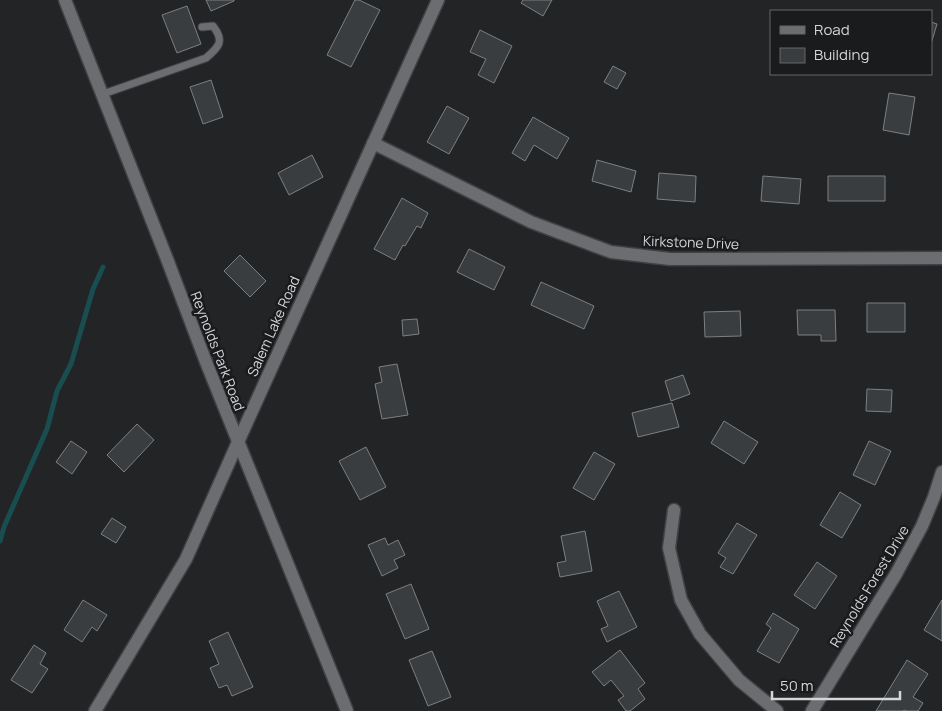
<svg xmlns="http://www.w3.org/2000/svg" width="942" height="711" viewBox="0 0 942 711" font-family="Manrope,sans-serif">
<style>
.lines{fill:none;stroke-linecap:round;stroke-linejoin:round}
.stream{stroke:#194e51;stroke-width:5}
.building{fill:#3a3d3f;stroke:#7d8082}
.service-casing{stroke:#404143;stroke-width:9}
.minor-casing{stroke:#404143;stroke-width:15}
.secondary-casing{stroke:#404143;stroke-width:15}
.service{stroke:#6b6d70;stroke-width:7}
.minor{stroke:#6b6d70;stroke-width:12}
.secondary{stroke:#6b6d70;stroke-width:12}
.labels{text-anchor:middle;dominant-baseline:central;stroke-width:5;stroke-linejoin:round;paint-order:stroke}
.street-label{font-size:14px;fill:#d4d6d7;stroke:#191b1d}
</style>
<rect width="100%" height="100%" fill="#222426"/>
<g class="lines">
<path class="stream" d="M0,541L4,527L47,429L57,391L71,364L93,289L103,267"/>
</g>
<path class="building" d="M206,0H234V1L211,11Z
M355,0H359L380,10L351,67L327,55Z
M523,0H552L543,16L521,3Z
M187,6L201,44L177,53L162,15Z
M931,22L937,24L931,44Z
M480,30L512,46L494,83L478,75L486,59L470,52Z
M613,66L626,73L617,89L604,82Z
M211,80L223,117L203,124L190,87Z
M889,93L915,97L909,135L883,130Z
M447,106L469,118L449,154L427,142Z
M533,117L569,138L557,159L534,145L525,161L512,153Z
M312,155L323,177L289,195L278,173Z
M597,160L636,171L631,192L592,181Z
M659,173L696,176L695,202L657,199Z
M763,176L801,179L799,204L761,201Z
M828,176H885V201H828Z
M402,198L428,213L421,228L417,226L405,246L403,245L395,260L374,249Z
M469,249L505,267L494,290L457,272Z
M240,255L266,281L250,297L224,271Z
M541,282L594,306L584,329L531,305Z
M867,303H905V332H867Z
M797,310H835L836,341H821V335H798Z
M740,311L741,336L705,337L704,312Z
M417,319L419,334L403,336L402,320Z
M397,364L408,415L382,419L375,384L382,382L379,367Z
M683,375L690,394L671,401L665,381Z
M867,389L892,390L891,412L866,411Z
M672,403L679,427L638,437L632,413Z
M724,421L758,442L744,464L711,443Z
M137,424L154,440L124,472L107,455Z
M71,441L87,452L72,474L56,462Z
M869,441L891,451L875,485L853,475Z
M366,447L386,487L360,500L339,461Z
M594,452L615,464L594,500L573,488Z
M840,492L861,505L842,538L820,525Z
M112,518L126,527L116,543L101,534Z
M737,523L757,535L733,574L720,567L726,558L718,553Z
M585,531L592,571L560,577L557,563L566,561L561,536Z
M385,538L388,545L398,540L405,555L394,560L398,568L382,576L368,545Z
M817,562L837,576L815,609L794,595Z
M411,584L429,629L405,639L386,594Z
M619,591L637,627L607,642L601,629L608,626L597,601Z
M83,600L107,615L97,631L92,627L82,642L64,630Z
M942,600V641L924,630Z
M773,613L799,629L779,663L757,651L771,628L766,624Z
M228,632L253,687L232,696L227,685L219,688L210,668L219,664L209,641Z
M34,645L46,653L40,664L48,669L32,693L11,680Z
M620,650L645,683L638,689L645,699L630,711H626L618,700L624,696L611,680L604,686L592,672Z
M432,651L451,697L428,706L409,660Z
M907,660L928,674L913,697L923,703L918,711H907L904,710L903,711H876Z"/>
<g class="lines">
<g class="service-casing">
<path id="service" d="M103,94L206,58C219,47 225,41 213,26L202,27"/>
</g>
<g class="minor-casing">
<path id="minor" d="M373,143L531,222L611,252L670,259L942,258
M674,510L669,548L681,600L700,634L739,680L777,711
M95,711L186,559L238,442L438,0
M812,711L896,574L922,526L934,497L942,472"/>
</g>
<g class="secondary-casing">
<path id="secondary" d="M65,0L167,259L206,362L347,711"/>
</g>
<use href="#service" class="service"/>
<use href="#minor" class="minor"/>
<use href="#secondary" class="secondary"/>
</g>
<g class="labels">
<g class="street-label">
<text transform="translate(691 242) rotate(2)">Kirkstone Drive</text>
<text transform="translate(273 326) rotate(-66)">Salem Lake Road</text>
<text transform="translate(218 351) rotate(69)">Reynolds Park Road</text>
<text transform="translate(869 586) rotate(-59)">Reynolds Forest Drive</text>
</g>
</g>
<rect x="770" y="10" width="162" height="65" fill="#191b1d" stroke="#646667"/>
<rect x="780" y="26" width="25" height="8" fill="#6b6d70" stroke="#646667"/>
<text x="814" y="35" font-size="15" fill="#d4d6d7">Road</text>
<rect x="780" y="48" width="25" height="15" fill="#3a3d3f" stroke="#646667"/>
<text x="814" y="60" font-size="15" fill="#d4d6d7">Building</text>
<path d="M772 691v8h128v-8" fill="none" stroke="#d4d6d7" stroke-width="2.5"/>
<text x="780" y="691" font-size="15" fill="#d4d6d7" stroke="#191b1d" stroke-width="4" paint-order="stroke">50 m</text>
</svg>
